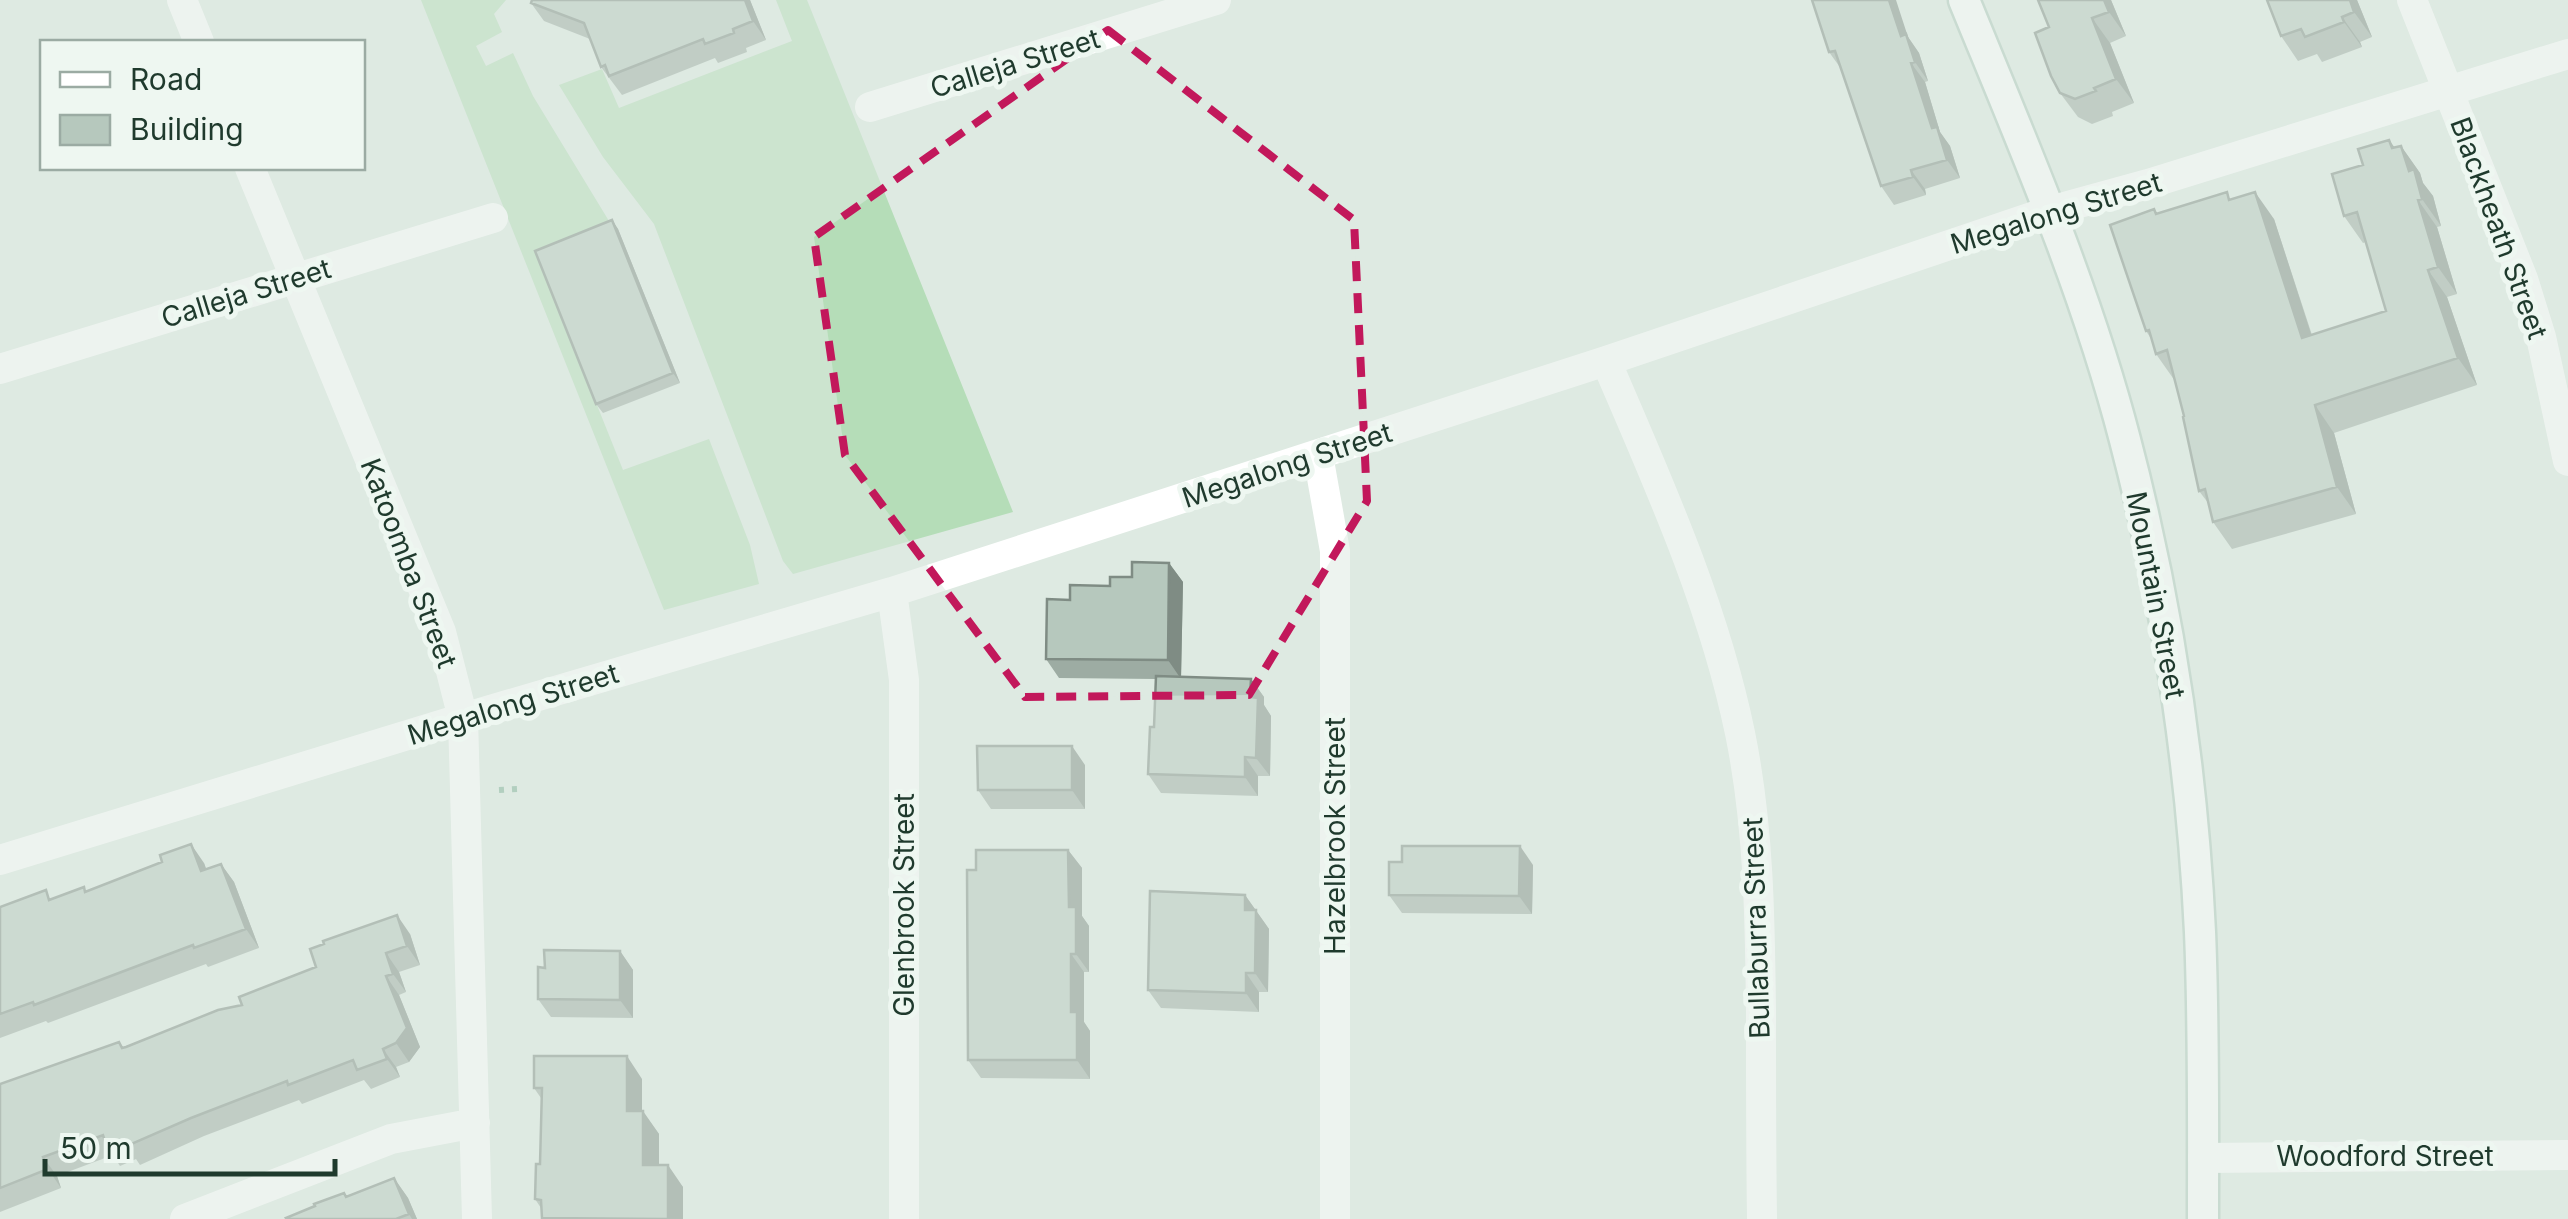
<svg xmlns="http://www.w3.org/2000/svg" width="2568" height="1219" viewBox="0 0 2568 1219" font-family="Inter,sans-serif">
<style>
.grass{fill:#b5ddb8}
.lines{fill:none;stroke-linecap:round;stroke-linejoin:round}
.secondary-casing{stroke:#b0cabc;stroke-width:35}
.path{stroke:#7caf95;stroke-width:6;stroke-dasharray:5 8;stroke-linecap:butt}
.street{stroke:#fff;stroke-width:30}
.secondary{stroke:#fff;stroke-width:30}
.wall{fill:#9daca3}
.shaded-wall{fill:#7f8c84}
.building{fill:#b6c8bd;stroke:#7f8c84;stroke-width:2.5}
.marked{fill:none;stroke:#c2185b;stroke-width:8;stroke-dasharray:20 12;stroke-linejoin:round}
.labels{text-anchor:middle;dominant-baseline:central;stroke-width:10;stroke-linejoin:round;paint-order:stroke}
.street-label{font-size:28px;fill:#1f3a2d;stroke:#eef7f1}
</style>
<rect width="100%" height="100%" fill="#deeae2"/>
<path class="grass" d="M421,0H506L494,14L502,32L476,46L486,66L513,53L533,96L612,226L538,258L623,470L709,439L750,545L759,584L664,610Z
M776,0H807L1013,512L793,574L783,561L654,224L603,157L559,85L602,69L619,108L792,41Z"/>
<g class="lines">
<g class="secondary-casing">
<path id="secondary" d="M1964,0C2023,144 2086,289 2125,440C2167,600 2192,766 2200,932C2204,1027 2203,1124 2203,1219"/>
</g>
<path class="path" d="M499,790L518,789"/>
<path class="street" d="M182,0L199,42
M2412,0L2523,279L2541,337L2568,461
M870,107L1216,0
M250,168L441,632L463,718L477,1219
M1606,361C1658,482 1713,603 1740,733C1759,826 1760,919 1761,1013C1761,1082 1761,1150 1762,1219
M0,369L493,218
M1318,455L1335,551V1219
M892,592L904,680V1219
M0,860L463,718L892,592L1606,361L2050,211L2148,184L2568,54
M2203,1158L2568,1155
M185,1219L391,1139L475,1123"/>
<use href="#secondary" class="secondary"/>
</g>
<path class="wall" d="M532,0H750L766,40L746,48L747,52L718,63L715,58L622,95L601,67L590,39L544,21L531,3Z
M2038,0H2111L2126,36L2110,43L2134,103L2112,112L2113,116L2092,124L2078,117L2060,93L2049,27Z
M2267,0H2357L2372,37L2360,42L2362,47L2322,62L2317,54L2298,61L2281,36Z
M1908,37L1919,53L1928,81L1925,82L1940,132L1950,146L1960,178L1925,189L1926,195L1894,205L1881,186L1842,70L1829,52Z
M2389,140L2395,148L2401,146L2420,173L2423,183L2433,196L2441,226L2437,227L2457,294L2447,297L2477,385L2334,433L2356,514L2232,549L2213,522L2209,504L2199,491L2184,416L2175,381L2156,354L2152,340L2146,331L2154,209L2157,214L2232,199L2274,219L2312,335L2386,311L2366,242L2363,243L2344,216L2363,165Z
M612,220L618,229L680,383L603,413L596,404Z
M1169,563L1183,582L1181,677L1251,679L1264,697V705L1271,716L1270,776H1258V796L1161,793L1148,774L1154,727L1156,679L1059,678L1046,659L1070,600Z
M1085,765V809H991L978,790Z
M1068,850L1082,868V916L1089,926V972H1084V1022L1090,1031V1079L981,1078L968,1060L976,870Z
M204,863L206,869L221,864L234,882L259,948L208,967L206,964L48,1023L46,1021L0,1038V907L52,899Z
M1533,865L1532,914L1402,913L1389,895Z
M1245,895L1269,929L1268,992H1259V1012L1161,1008L1148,990Z
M410,934L420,965L399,972L406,992L399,995L420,1047L409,1062L396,1067L400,1077L371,1089L364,1080L302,1104L299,1100L204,1136L140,1165L136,1159L120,1166L113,1155L57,1176L61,1188L0,1212V1084L119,1042L124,1048L242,1005Z
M620,951L633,970V1018L551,1017L538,999L545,968Z
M642,1079V1111L659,1134V1165L683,1187V1219H542L541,1208L535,1199L540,1164L541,1098L534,1088Z
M394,1178L408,1198L417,1219H287Z"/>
<path class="shaded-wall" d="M745,0H750L766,40L753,21Z
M1889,0H1896L1908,37L1919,53L1928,81L1915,62L1901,36Z
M2104,0H2111L2126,36L2109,12Z
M2350,0H2357L2372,37L2354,12Z
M2342,17L2360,42L2362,47L2344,22Z
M2092,18L2110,43L2134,103L2116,79Z
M1911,63L1925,82L1940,132L1950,146L1960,178L1947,160L1932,128Z
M2389,140L2407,165L2401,146L2420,173L2423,183L2433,196L2441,226L2422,199L2392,148Z
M1911,170L1925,189L1926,195L1913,177Z
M2255,192L2274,219L2321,365L2302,338Z
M2418,200L2437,227L2457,294L2438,267Z
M612,220L618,229L680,383L673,373Z
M2428,270L2447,297L2477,385L2458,358Z
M2315,405L2334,433L2356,514L2337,487Z
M1169,563L1183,582L1181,679L1168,660Z
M1251,679L1264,697V705L1271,716L1270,776L1256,758L1250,697Z
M1072,746L1085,765V809L1072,790Z
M1245,757L1258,776V796L1245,777Z
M191,844L204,863L214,890L201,871Z
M1520,846L1533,865L1532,914L1519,896Z
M1068,850L1082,868V916L1089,926V972L1076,954L1069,907Z
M221,864L234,882L259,948L246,929Z
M1245,895L1269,929L1268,992L1255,973L1245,910Z
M397,915L410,934L420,965L407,946Z
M620,951L633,970V1018L620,1000Z
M386,953L399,972L406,992L393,974Z
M1071,954L1084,972V1022L1090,1031V1079L1077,1060L1071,1012Z
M1246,973L1259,992V1012L1246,993Z
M386,976L399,995L420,1047L409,1062L396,1043Z
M383,1049L396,1067L400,1077L387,1059Z
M627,1056L642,1079V1133L627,1111Z
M643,1111L659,1134V1187L643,1165Z
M43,1157L57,1176L61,1188L48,1169Z
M668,1165L683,1187V1219H668Z
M394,1178L408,1198L417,1219H412L409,1214Z"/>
<path class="building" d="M532,0H745L753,21L733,29L734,33L705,44L703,39L609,76L605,65L601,67L584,23L531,3Z
M1812,0H1889L1901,36L1906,34L1915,62L1911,63L1932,128L1937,127L1947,160L1911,170L1913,177L1881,186L1835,51L1829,52Z
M2038,0H2104L2109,12L2092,18L2116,79L2094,88L2096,91L2075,99L2060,93L2051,76L2035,33L2049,27Z
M2267,0H2350L2354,12L2342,17L2344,22L2305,37L2301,29L2281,36Z
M2389,140L2392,148L2401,146L2409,171L2414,169L2422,199L2418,200L2438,267L2428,270L2458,358L2315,405L2337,487L2213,522L2205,489L2199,491L2183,417L2184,416L2167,350L2156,354L2149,330L2146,331L2110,225L2154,209L2156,214L2227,192L2229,200L2255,192L2302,338L2386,311L2357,212L2344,216L2332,174L2363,165L2358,149Z
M612,220L673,373L596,404L535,251Z
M1132,562L1169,563L1168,660L1046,659L1047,599L1070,600V585L1110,586V577H1132Z
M1156,676L1251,679L1250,697L1258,698L1256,758L1245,757V777L1148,774L1150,727H1154Z
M977,746H1072V790H978Z
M191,844L201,871L221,864L246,929L194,948L193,945L34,1005L33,1002L0,1014V907L46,890L49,900L84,887L85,892L162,862L160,855Z
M1402,846H1520L1519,896L1389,895V862H1402Z
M976,850H1068L1069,907H1076V954H1071V1012H1077V1060H968L967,870H976Z
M1150,891L1245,895V910H1256L1255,973H1246V993L1148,990Z
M397,915L407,946L386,953L393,974L386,976L407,1028L396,1043L383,1049L387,1059L357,1070L353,1060L288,1085L287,1081L191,1118L127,1146L124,1140L107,1147L103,1135L43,1157L48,1169L0,1188V1084L119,1042L122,1048L126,1047L218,1010L242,1005L239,997L316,967L310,949L324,944L323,941Z
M544,950L620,951V1000L538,999V967L545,968Z
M534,1056H627V1111H643V1165H668V1219L542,1218L541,1200L535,1199L536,1164H540L542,1088H534Z
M394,1178L409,1214L396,1219H287L286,1218L315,1206L314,1204L344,1193L346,1197Z"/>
<path d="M0 0H2568V1219H0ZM1108,30L1354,220L1367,501L1249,695L1025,697L845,455L814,237Z" fill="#deeae2" fill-opacity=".55" fill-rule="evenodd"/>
<path class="marked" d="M1108,30L1354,220L1367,501L1249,695L1025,697L845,455L814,237Z"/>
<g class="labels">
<g class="street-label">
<text transform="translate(1015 63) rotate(-17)">Calleja Street</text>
<text transform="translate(2056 213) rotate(-17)">Megalong Street</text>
<text transform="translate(2499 228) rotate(70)">Blackheath Street</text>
<text transform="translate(246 293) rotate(-17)">Calleja Street</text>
<text transform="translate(1287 465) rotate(-18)">Megalong Street</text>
<text transform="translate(409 563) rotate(69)">Katoomba Street</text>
<text transform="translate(2156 595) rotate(79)">Mountain Street</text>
<text transform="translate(513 704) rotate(-17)">Megalong Street</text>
<text transform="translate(1335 836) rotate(-90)">Hazelbrook Street</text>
<text transform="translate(904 905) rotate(-90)">Glenbrook Street</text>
<text transform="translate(1756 928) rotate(-92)">Bullaburra Street</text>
<text x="2385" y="1156">Woodford Street</text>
</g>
</g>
<rect x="40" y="40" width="325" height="130" fill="#eef7f1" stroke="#9baba3" stroke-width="2.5"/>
<rect x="60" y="72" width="50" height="15" fill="#ffffff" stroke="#9baba3" stroke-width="2.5"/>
<text x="130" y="90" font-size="30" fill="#1f3a2d">Road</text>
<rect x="60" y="115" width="50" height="30" fill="#b6c8bd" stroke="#9baba3" stroke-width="2.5"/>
<text x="130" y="140" font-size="30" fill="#1f3a2d">Building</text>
<path d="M45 1159v15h290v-15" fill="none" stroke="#1f3a2d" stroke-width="5"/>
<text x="60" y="1159" font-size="30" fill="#1f3a2d" stroke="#eef7f1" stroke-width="8" paint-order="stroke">50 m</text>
</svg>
